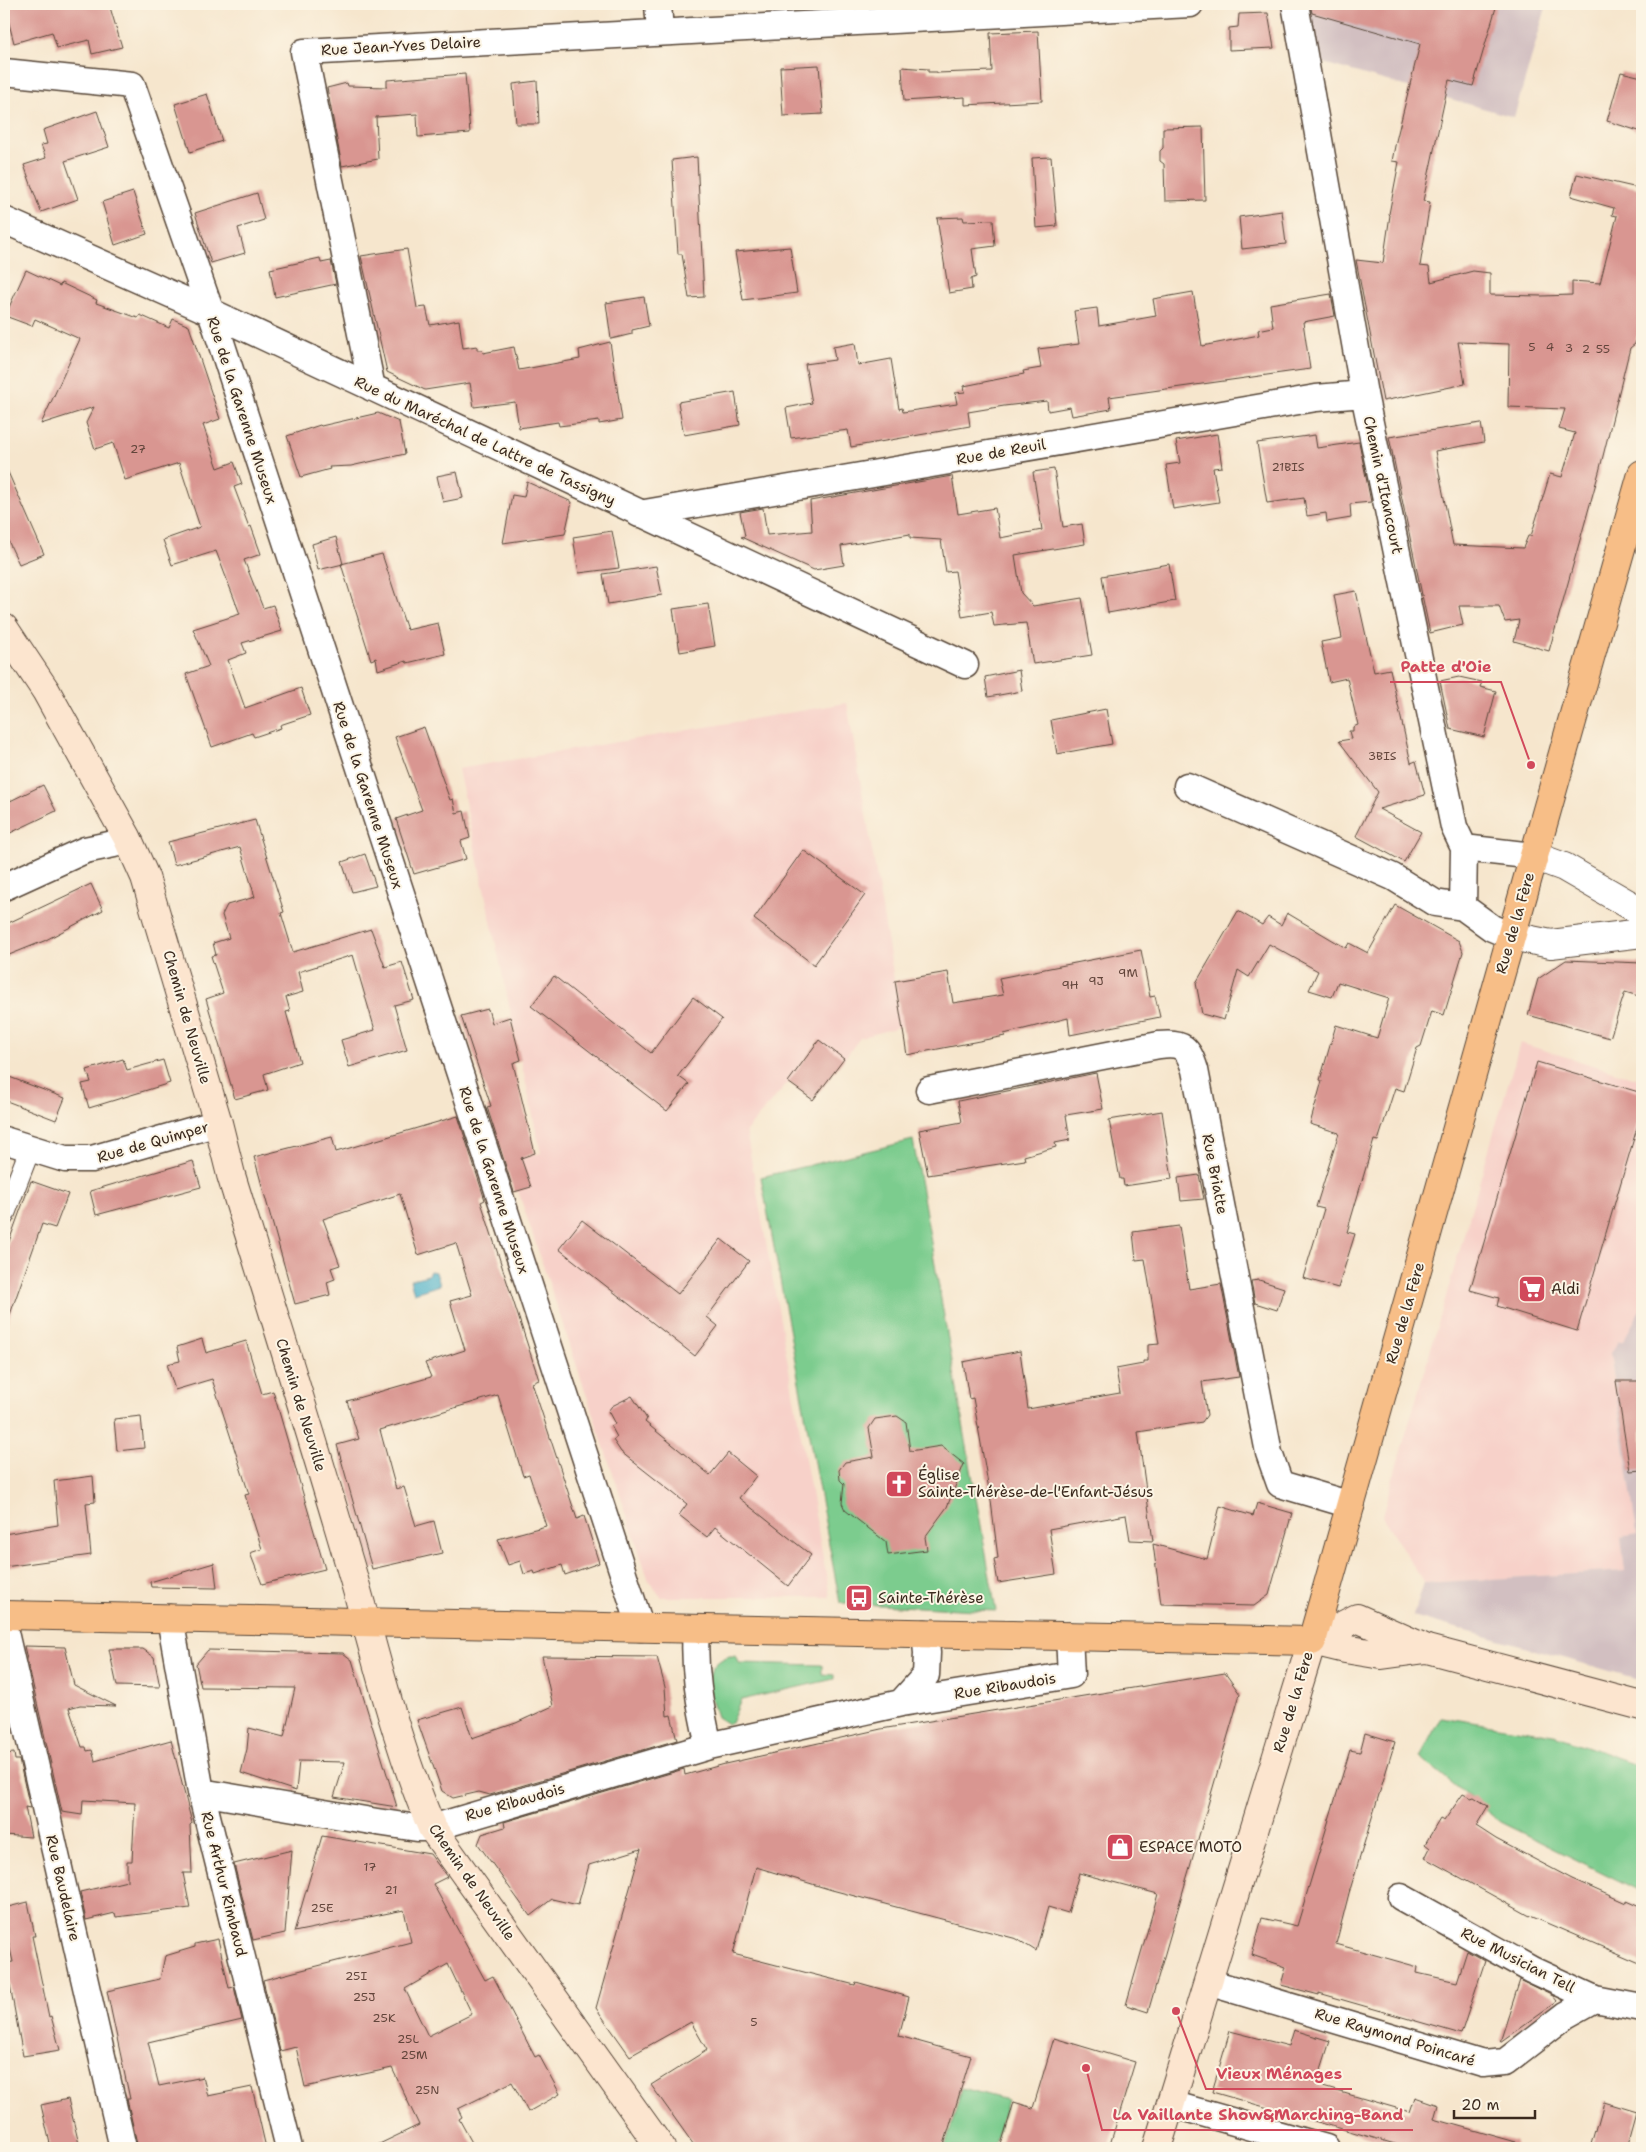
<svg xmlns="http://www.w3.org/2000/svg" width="1646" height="2152" viewBox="0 0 1646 2152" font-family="'Shantell Sans',sans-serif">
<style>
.built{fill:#f7d1c9}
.industrial{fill:#d2bfc1}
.green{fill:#7bcc8e;stroke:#5b7b56}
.water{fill:#4ab0c9;stroke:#426d74}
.building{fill:#d99691;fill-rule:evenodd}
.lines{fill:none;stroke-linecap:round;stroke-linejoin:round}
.pedestrian-casing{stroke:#574638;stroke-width:22}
.minor-casing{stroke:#574638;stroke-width:29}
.tertiary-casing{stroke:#574638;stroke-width:30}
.secondary-casing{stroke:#574638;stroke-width:30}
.primary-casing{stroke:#574638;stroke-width:30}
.pedestrian{stroke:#fff;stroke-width:20}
.minor{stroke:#fff;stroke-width:26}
.tertiary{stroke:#fff;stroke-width:28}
.secondary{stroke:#fce5cf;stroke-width:28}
.primary{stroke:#f7be87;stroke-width:28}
.labels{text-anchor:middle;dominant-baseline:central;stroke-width:4;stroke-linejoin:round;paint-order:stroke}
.number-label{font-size:12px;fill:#62453b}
.street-label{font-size:15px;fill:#3b2a1e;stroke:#fcf5e5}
.poi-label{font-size:15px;fill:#3b2a1e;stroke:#fcf5e5;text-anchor:start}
.leader{fill:none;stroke:#d1495b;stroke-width:2}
.callout-dot{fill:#d1495b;stroke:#fcf5e5;stroke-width:2}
.callout-label{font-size:16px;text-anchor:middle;font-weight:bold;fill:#d1495b;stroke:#fcf5e5;stroke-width:4;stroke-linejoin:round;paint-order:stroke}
</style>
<rect width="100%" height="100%" fill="#fcf5e5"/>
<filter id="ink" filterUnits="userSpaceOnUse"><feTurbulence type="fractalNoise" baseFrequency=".02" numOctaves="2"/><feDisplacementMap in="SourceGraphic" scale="10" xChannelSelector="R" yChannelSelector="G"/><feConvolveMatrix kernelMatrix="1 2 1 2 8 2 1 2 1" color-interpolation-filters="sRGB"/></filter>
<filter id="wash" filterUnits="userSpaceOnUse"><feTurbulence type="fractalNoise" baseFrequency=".0096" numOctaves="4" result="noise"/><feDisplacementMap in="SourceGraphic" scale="20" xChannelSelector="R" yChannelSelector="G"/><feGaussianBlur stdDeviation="1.12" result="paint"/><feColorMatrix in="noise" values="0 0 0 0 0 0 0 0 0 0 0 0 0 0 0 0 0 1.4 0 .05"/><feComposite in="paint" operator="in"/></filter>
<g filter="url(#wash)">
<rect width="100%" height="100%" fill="#f6e6cd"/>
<path class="built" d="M847,703L902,1026L860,1038L844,1059L818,1040L788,1082L746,1131L830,1597H661L649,1581L508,1161L541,1153L458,769Z
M1520,1043L1642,1080V1307L1623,1342L1612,1352H1610L1637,1534L1621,1537L1625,1571L1424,1583L1382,1516Z"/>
<path class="industrial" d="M1280,4H1547L1514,117L1288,53Z
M1642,1307V1680L1413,1616L1424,1583L1625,1571L1621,1537L1637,1534L1610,1352H1612L1618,1341H1623Z"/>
<path class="green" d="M913,1140L996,1611L840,1603L761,1177Z
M729,1656H735L739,1663L822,1665V1674L834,1675V1679L741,1700L731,1723L728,1724L717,1717C709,1693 699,1667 729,1656Z
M1441,1717L1554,1735L1642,1766V1892L1500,1822L1420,1757Z
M962,2088L1007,2100L994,2148H945Z"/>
<path class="water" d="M430,1271L436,1272L440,1285L414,1293L410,1280L428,1275Z"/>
<g id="blocks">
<path class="building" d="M4,4H109L122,47L92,54L89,40L57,48L52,32L14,43Z
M1310,4H1497L1473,86L1449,80L1423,201L1430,202L1420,266L1429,267L1431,282L1473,271L1490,273V295L1542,296L1572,295V281L1600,283L1617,216L1612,215L1614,208L1571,196L1577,174L1642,189V318L1635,344L1630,348L1599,472L1549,651L1514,641L1519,620L1505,622L1499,606H1459L1463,625L1430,633L1389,437L1481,423L1484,442L1435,451L1453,545L1523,548L1528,536H1531L1550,474L1562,477L1575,433L1559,429L1565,409L1508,407L1509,344L1458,342L1465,384L1383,401L1356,260L1383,263L1390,215L1389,214L1399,162L1392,161L1396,141L1420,44L1312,13Z
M1268,13L1274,48L1229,50V28L1238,27L1239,14Z
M1038,31L1042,101L965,105V97L904,101L902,67L928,69V72H937V73L992,71L990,33Z
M819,65L823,114L783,116L780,67Z
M1621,72L1642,77V132L1607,121Z
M465,74L470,133L418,137L417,114L376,117L378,159L342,166L327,88L347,83L348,86L387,87V80Z
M537,81L539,124H516L513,84Z
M207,94L222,141L190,152L175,104Z
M97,111L109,147L65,161L78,199L41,212L24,165L46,158L41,145L47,144L43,130Z
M1203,127L1205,200L1165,201L1164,164L1160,161V151L1163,148V128Z
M697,157L704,297L689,298L682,254H678L672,160Z
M1051,157L1057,226L1036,228L1032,158Z
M133,192L147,234L115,245L102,202Z
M257,193L264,220L238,228L245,253L211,263L195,213Z
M1282,211L1286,244L1242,249L1239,217Z
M963,217L964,221L993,220L995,246L972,249L976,277L971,279L972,289L949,293L937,218Z
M790,247L797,293L743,300L735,252Z
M407,249L417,308L426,307L430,325L459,320L463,348L477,346V350H482L483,353L514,347L519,370L580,359L579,350L610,342L622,420L599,424V421L559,426L558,422L519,428L515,402L474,407L470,383L425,390L387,372L361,256Z
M320,258L321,263L331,261L336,284L275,297L270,269Z
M26,270L60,286L61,283L97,300L96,303L138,318L140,315L169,328L173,319L189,326L220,419L203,425L218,468L234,462L242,484L234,487L249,527L251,526L261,554L244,560L263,608L273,605L282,631L242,643L246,653L228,660L245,708L301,688L310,715L280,725L281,728L254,737L252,733L212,747L186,674L209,666L193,629L240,614L216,551L172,565L163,540L200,527L179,463L125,480L113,443L95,449L86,423L94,407L41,424L80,339L35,319L32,326L5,316Z
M1193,292L1202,346L1259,335L1258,330L1273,327L1270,304L1331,294L1335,316L1303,322L1310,369L1109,397L1111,409L1072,416L1070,407L1048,411L1047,401L1004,406L968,412L970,426L851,447L848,430L791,438L786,408L812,403L805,364L835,360L833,347L855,343L858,365L891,359L899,409L902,408L903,412L957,404L955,393L965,392L964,386L1024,374L1023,371L1041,368L1038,349L1079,344L1074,311L1097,308L1099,326L1156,316L1153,299Z
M644,297L649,326L632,330V334L611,339L606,303Z
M735,392L740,425L684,435L678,402Z
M378,413L399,422L405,454L351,466L329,467L330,469L301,477L287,436L320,425L321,426Z
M1217,434L1222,467L1213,468L1219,502L1173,509L1166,465L1180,463L1176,441Z
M1315,435L1317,448L1359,442L1371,502L1350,504L1351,518L1327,522L1326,513L1307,516L1304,498L1267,503L1257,443Z
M4,463L44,554L19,564L4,532Z
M1054,469L1063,527L1082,524L1085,544L1015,555L1021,593L1033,606L1082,598L1092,655L1033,664L1026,623L994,626L991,612L962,617L955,571L946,572L941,540L910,538V534L841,546L844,565L814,570L741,537L745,536L740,512L763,508L767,535L812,531L810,501L952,476L958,514L995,508L1000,538L1042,530L1033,472Z
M457,472L463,498L443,502L437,476Z
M527,482L572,502L565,534L503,543L512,495L524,497Z
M612,531L619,568L579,573L573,537Z
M336,537L343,564L318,570L312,544Z
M382,554L407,630L438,623L445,654L407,663L406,661L378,670L376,658L371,660L341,564Z
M1169,564L1175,601L1108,613L1102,576Z
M656,566L662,595L608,604L603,574Z
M1356,591L1374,672L1390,669L1411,763L1416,761L1425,795L1379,809L1421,832L1404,862L1356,836L1378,792L1339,741L1351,739L1349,731H1353V727L1358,725L1347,678L1329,682L1321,642L1342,638L1334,595Z
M708,604L715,646L680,652L673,609Z
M1019,670L1022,691L988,697L985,677Z
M1459,677L1482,682L1480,687L1496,691L1484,737L1450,729L1440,681Z
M1106,709L1112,744L1057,754L1051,720Z
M424,727L450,800L453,799L456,813L464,811L470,838L461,841L466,859L414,874L396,819L422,810L395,737Z
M43,785L56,811L4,836V804Z
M255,820L284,912L281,913L293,952L371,929L385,967L402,962L414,1000L394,1005L407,1050L349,1067L341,1040L375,1030L353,955L298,972L303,992L286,997L290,1011L286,1012L300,1062L264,1074L268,1090L235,1099L206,999L223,993L211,956L216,955L213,943L229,938L222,915L227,905L255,897L240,847L174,865L168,842Z
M803,850L865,895L814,965L754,919Z
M365,854L376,886L352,892L342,862Z
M91,884L103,910L44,941L4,957V925Z
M1395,905L1459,941L1463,952L1444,1015L1432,1011L1421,1046L1417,1048L1404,1091L1395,1088L1378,1141L1374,1140L1347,1232L1355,1234L1338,1288L1303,1278L1324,1209L1316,1207L1339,1133L1310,1124L1322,1081L1320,1080L1336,1025L1377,1038L1389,998L1338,982L1332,997L1309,990L1318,971L1269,944L1249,977L1238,970L1224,1020L1202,1014L1196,983L1238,911L1262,925L1268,917L1281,925L1287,913L1346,948L1349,943L1368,953Z
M1141,950L1150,997L1155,996L1160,1017L1070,1035L1068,1018L1004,1034L1005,1036L907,1055L895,981L948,972L953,1003L1003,995L999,978Z
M1566,960L1642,963V997L1625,992L1610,1038L1528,1015L1538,979Z
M554,976L651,1053L693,997L722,1019L678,1076L689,1084L667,1111L531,1006Z
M488,1009L492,1023L510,1017L521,1060L513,1063L535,1153L521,1158L531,1187L514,1192L487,1107L491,1106L461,1016Z
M819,1040L844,1059L813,1100L788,1082Z
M123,1059L127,1070L163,1060L170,1083L89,1108L82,1084L91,1082L87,1070Z
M1537,1062L1642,1093V1111L1577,1331L1497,1306L1499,1298L1470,1290Z
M1096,1073L1103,1109L1066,1115L1070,1140L1055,1143L1056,1147L1024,1156L1025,1160L928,1175L919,1130L962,1122L958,1101Z
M4,1075L65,1098L56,1120L4,1100Z
M1162,1111L1172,1179L1124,1186L1123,1179H1120L1109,1120Z
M458,1116L485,1200L481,1202L539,1380L532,1383L577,1519L584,1516L599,1563L565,1575L562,1565L535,1574L534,1571L524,1574L520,1561L508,1565L498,1539L546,1526L529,1474L523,1476L498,1395L380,1430L396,1489L404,1487L416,1526L434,1521L442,1553L372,1569L337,1445L359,1439L347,1401L431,1377L425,1363L465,1350L450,1301L472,1295L456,1243L418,1255L400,1194L323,1219L340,1265L331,1268L335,1279L327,1282L330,1295L295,1304L254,1157L332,1137L336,1152Z
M193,1161L201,1187L96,1215L90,1191Z
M1199,1175L1204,1199L1181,1201L1178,1178Z
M31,1181L68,1194L55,1228L42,1224L7,1323H4V1255Z
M582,1220L678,1294L721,1239L749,1261L707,1317L718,1326L695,1356L559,1249Z
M1179,1226L1189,1289L1221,1284L1239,1377L1202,1382L1207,1415L1202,1422L1138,1432L1153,1541L1130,1540L1126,1515L1049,1529L1056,1574L998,1583L994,1559L998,1558L991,1501L973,1398L969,1399L963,1362L1020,1351L1028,1409L1120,1393L1116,1369L1143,1364V1361H1148V1345L1159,1344L1145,1259L1136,1260L1133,1232Z
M1259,1280L1284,1288L1277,1310L1255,1303L1251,1281Z
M202,1339L206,1353L246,1341L262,1394L273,1391L325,1569L262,1584L250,1553L262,1549L245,1495L249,1494L212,1379L175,1390L167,1364L180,1361L177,1347Z
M1616,1381H1642V1470L1630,1471Z
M632,1396L647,1419L645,1422L710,1475L728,1453L756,1476L739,1498L811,1555L788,1586L715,1527L707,1537L679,1515L687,1504L621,1452L613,1440L617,1437L611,1426L615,1424L608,1411L612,1406Z
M141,1416L144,1448L117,1451L114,1419Z
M897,1416L906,1422L910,1451L941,1446L964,1464L947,1507L925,1537L927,1550L888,1555L886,1542L845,1510L842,1503L844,1484L840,1480L839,1470L845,1462L874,1457L869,1428L875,1419Z
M93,1476L95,1502L86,1503L91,1555L4,1567V1534L58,1525L54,1481Z
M1257,1503L1292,1513L1269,1595L1254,1606L1161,1604L1153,1544L1207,1559L1220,1506L1253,1516Z
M214,1563L217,1588L151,1587L150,1582Z
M24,1646L65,1647L74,1685L116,1706L80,1705L69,1708L82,1747H86L87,1751L92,1750L95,1761L171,1740L192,1823L190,1825L192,1873H183L190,1908L116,1917L115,1913L86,1920L80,1892L127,1881V1861H132L135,1803L83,1800L82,1815L62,1812Z
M109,1649H143L154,1657L160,1687L117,1686Z
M208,1650L343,1653L352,1660L397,1807L334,1797L345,1762L299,1761L296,1791L241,1773L247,1749L249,1728L284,1737L295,1688L201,1687L196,1664Z
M542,1656L657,1657L665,1687L667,1716L671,1715L677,1740L490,1795L479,1792L453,1798L442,1791L417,1720L462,1707L472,1738L516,1723L553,1706Z
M1225,1673L1240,1694L1148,2012L1126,2005L1158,1894L1079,1873L1068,1913L1048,1907L1036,1951L1017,1939L832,1890L756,1867L733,1954L855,1985L856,1982L909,1997L899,2036L971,2056L943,2148H696L651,2085L707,2050L691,2022L630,2056L596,2008L641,1849L589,1865L578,1905L552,1899L530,1916L478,1844L482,1834L505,1827L504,1822L684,1769L685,1775L725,1764L881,1729Z
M1365,1733L1395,1742L1349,1893L1336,1944L1418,1967L1417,1973L1457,1982L1467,1951L1485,1961L1461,2034L1319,1993V1995L1281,1985L1286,1967L1252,1955L1262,1918L1297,1926L1350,1750L1360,1752Z
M14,1753L15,1760H19L30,1808L25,1807L31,1837L4,1835V1754Z
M1463,1794L1471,1798L1474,1797L1488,1806L1476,1826L1496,1839L1572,1879L1626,1903V1901L1642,1908V1964L1528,1915L1425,1858L1430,1848L1425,1844L1440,1819L1444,1821Z
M322,1836L430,1854L447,1877L433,1884L485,1980L493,1976L535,2057L539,2055L560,2094L528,2112L512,2082L458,2109L462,2117L459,2119L475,2148H371L419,2125L392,2068L305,2087L296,2047L280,2051L263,1980L411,1942L404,1910L294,1932ZM448,1964L472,2014L428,2036L405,1989Z
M292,1850L285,1933L253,1940L234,1864Z
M28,1902L35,1936H32L49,2017L51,2016L60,2050L23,2056L6,1963L13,1962L4,1922V1908Z
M218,1939L229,1988L234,1987L242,2020L148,2042L159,2086L203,2077L208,2096L252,2087L266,2148H138L127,2099H130L107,1991L160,1979L165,1956L195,1947V1944Z
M1520,1980L1553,1996L1557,2001L1500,2042Z
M1294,2030L1330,2041L1316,2085L1410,2112L1415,2097L1438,2105L1434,2119L1516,2142L1515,2148H1409L1212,2092L1230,2031L1289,2046Z
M1054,2038L1135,2062L1109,2148H1000L1014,2102L1033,2108Z
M68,2099L80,2148H51L41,2105Z
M1604,2102L1637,2112L1627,2148H1591Z"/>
</g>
</g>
<g filter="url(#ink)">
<use href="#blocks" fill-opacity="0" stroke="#574638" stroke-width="1"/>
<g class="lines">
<g class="pedestrian-casing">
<path id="pedestrian" d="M4,1216L30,1149"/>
</g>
<g class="minor-casing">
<path id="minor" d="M658,4L660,32
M1295,4L1364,394L1454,827L1464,848L1463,907L1492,928L1511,936
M4,72L132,85L217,330L641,1628
M4,220L211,312L965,665
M372,388L304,52L1190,4
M639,514L1316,398L1364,394
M1187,786L1393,877L1435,903L1463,907
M1464,848L1534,856
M4,887L85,850L114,844L127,837
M929,1090L1159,1045C1183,1042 1188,1048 1195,1070L1269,1453L1280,1484L1351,1505
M4,1140L65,1159H92L218,1123
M170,1618L201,1792L289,2148
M4,1628L123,2148
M696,1629C693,1669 700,1707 709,1746
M901,1703L1071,1675L1069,1636
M201,1792L377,1822L417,1828H432L709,1746L901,1703L926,1675L927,1653L925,1633
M1401,1897L1532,1970L1595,1999L1642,2008
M1208,1982L1483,2064L1505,2062L1566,2015L1595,1999
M1171,2104L1326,2148"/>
</g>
<g class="tertiary-casing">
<path id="tertiary" d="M1534,856L1564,867L1642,912
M1511,936L1551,944L1642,933"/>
</g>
<g class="secondary-casing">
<path id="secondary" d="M4,628L46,691L127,837L145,877L218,1123L231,1175C272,1309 314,1442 353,1576C377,1660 397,1747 432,1828L661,2148
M1312,1641L1357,1618L1427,1649L1642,1706
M1312,1641L1345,1649L1382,1655L1426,1649
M1157,2148L1312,1641"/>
</g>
<g class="primary-casing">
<path id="primary" d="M4,1615L1312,1641L1642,474"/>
</g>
<use href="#pedestrian" class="pedestrian"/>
<use href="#minor" class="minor"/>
<use href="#tertiary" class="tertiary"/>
<use href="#secondary" class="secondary"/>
<use href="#primary" class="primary"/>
</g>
</g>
<defs>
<g id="supermarket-square" transform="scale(1.4375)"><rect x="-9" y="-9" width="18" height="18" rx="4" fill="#d1495b" stroke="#fcf5e5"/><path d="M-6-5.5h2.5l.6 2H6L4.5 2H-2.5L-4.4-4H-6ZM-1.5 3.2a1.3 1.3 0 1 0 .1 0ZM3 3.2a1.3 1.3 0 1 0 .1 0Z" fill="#fff"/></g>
<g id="church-square" transform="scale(1.4375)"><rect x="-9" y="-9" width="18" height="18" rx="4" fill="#d1495b" stroke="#fcf5e5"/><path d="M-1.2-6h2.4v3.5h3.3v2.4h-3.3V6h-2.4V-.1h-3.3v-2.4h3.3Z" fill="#fff"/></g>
<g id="bus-square" transform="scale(1.4375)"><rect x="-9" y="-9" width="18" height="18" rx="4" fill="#d1495b" stroke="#fcf5e5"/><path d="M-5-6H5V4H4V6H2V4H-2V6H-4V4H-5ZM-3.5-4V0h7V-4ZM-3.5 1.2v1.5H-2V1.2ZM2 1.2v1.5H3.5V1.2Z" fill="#fff"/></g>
<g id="shop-square" transform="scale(1.4375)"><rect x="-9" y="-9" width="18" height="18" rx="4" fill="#d1495b" stroke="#fcf5e5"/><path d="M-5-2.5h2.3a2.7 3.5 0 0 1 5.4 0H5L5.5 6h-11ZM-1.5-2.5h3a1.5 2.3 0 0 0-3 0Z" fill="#fff"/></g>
</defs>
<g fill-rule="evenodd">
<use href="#supermarket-square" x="1532" y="1289"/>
<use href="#church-square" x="899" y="1484"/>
<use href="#bus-square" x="859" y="1598"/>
<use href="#shop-square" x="1120" y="1847"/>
</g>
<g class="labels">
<g class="number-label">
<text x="1532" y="347">5</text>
<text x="1550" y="347">4</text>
<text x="1569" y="348">3</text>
<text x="1586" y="349">2</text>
<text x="1603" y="349">55</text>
<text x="138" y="449">27</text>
<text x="1288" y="467">21BIS</text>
<text x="1382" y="756">3BIS</text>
<text x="1128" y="973">9M</text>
<text x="1096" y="981">9J</text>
<text x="1070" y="985">9H</text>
<text x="370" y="1867">17</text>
<text x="391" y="1890">21</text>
<text x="322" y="1908">25E</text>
<text x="356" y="1976">25I</text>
<text x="364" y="1997">25J</text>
<text x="384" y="2018">25K</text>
<text x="754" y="2022">5</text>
<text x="408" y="2039">25L</text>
<text x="414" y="2055">25M</text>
<text x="427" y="2090">25N</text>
</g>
<g class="street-label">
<text transform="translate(401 46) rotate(-3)">Rue Jean-Yves Delaire</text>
<text transform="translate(242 410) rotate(72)">Rue de la Garenne Museux</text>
<text transform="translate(485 441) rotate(25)">Rue du Maréchal de Lattre de Tassigny</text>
<text transform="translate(1001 452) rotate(-10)">Rue de Reuil</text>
<text transform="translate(1383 485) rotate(78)">Chemin d'Itancourt</text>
<text transform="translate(368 795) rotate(72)">Rue de la Garenne Museux</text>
<text transform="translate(1515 923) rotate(-74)">Rue de la Fère</text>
<text transform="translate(187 1017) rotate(74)">Chemin de Neuville</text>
<text transform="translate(153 1142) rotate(-16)">Rue de Quimper</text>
<text transform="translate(1215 1174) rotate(79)">Rue Briatte</text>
<text transform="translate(494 1180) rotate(72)">Rue de la Garenne Museux</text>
<text transform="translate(1405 1313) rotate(-74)">Rue de la Fère</text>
<text transform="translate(301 1405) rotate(73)">Chemin de Neuville</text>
<text transform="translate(1005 1686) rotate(-9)">Rue Ribaudois</text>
<text transform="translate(1293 1702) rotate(-73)">Rue de la Fère</text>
<text transform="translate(515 1802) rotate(-16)">Rue Ribaudois</text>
<text transform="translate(472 1882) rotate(55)">Chemin de Neuville</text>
<text transform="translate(224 1884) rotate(76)">Rue Arthur Rimbaud</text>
<text transform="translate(63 1888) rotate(77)">Rue Baudelaire</text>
<text transform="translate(1518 1960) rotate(27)">Rue Musician Tell</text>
<text transform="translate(1395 2037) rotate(17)">Rue Raymond Poincaré</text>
</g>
<g class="poi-label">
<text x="1551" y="1289">Aldi</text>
<text x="918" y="1475">Église<tspan x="918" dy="17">Sainte-Thérèse-de-l'Enfant-Jésus</tspan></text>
<text x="878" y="1598">Sainte-Thérèse</text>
<text x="1139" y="1847">ESPACE MOTO</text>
</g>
</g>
<path class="leader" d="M1531 765L1501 682H1390M1176 2011L1206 2089H1352M1086 2068L1102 2130H1413"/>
<g class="callout-dot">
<circle cx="1531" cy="765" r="5"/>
<circle cx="1176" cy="2011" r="5"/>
<circle cx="1086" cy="2068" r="5"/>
</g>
<g class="callout-label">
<text x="1446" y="672">Patte d'Oie</text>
<text x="1279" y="2079">Vieux Ménages</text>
<text x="1258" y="2120">La Vaillante Show&amp;Marching-Band</text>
</g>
<rect width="1646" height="2152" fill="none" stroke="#fcf5e5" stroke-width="20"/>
<path d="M1454 2110v8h81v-8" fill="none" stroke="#3b2a1e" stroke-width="2.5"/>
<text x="1461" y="2110" font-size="15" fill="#3b2a1e" stroke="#fcf5e5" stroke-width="4" paint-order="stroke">20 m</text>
</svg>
